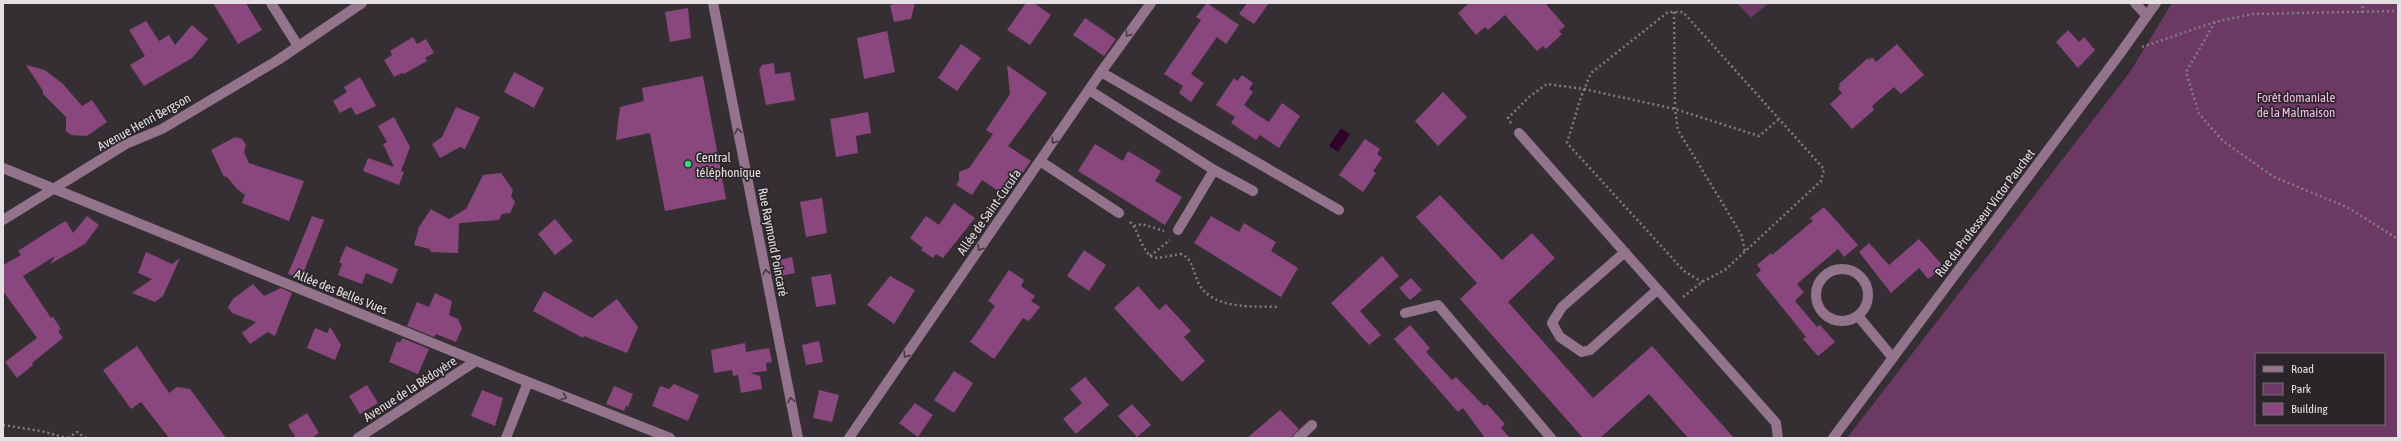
<svg xmlns="http://www.w3.org/2000/svg" width="2401" height="441" viewBox="0 0 2401 441" font-family="'Asap Condensed',sans-serif">
<style>
.green{fill:#6c3964;fill-rule:evenodd}
.water{fill:#30012a}
.building{fill:#89477e}
.lines{fill:none;stroke-linecap:round;stroke-linejoin:round}
.path{stroke:#817c80;stroke-width:2.5;stroke-dasharray:2 3;stroke-linecap:butt}
.minor{stroke:#93748c;stroke-width:10}
.oneway{stroke:#453942}
.poi-dot{fill:#3ad77f;stroke:#2b252a;stroke-width:1.5}
.labels{text-anchor:middle;dominant-baseline:central;stroke-width:3.5;stroke-linejoin:round;paint-order:stroke}
.park-label{font-size:13px;fill:#f5bcea;stroke:#2b252a}
.street-label{font-size:13px;fill:#e3dfe2;stroke:#2b252a}
.poi-label{font-size:13px;fill:#e3dfe2;stroke:#2b252a;text-anchor:start}
</style>
<rect width="100%" height="100%" fill="#352f34"/>
<path class="green" d="M1737,3H1769L1751,18Z
M2172,3H2398V438H1847L2130,72ZM2256,354H2384V424H2256Z"/>
<path class="water" d="M1341,128L1350,134L1338,152L1329,146Z"/>
<path class="building" d="M213,3H246L262,30L238,44Z
M900,3H915L911,19L894,22L890,5Z
M1026,3H1034L1051,15L1030,45L1007,30Z
M1207,3L1239,25L1226,44L1217,37L1191,74L1204,83L1191,102L1179,93L1183,86L1164,74L1201,20L1196,17Z
M1247,3H1269L1254,24L1239,14Z
M1469,3H1545L1565,26L1559,31L1562,34L1546,49L1543,46L1537,51L1505,15L1488,30L1485,27L1476,35L1458,13Z
M688,8L691,38L670,42L665,12Z
M1085,18L1116,39L1104,56L1073,35Z
M146,21L159,41L169,35L175,45L192,25L208,39L192,58L144,86L130,65L145,56L129,30Z
M2068,30L2079,42L2084,37L2095,50L2078,68L2056,42Z
M887,31L895,72L864,79L857,38Z
M413,37L417,44L426,39L434,53L425,58L427,61L404,74L402,73L394,77L384,60L392,55L390,51Z
M961,44L981,58L957,91L938,78Z
M1897,44L1924,75L1901,94L1894,87L1872,106L1874,110L1852,129L1830,104L1842,93L1838,88L1840,86L1839,84L1868,58L1869,60L1872,57L1876,62Z
M774,63L775,74L790,72L795,100L766,105L759,70L762,65Z
M26,65L45,70L63,84L82,106L92,100L107,122L87,136L71,135L66,131V117L43,94V91Z
M1007,65L1047,93L1008,146L1031,161L1006,196L982,180L972,195L956,185L959,181V172L969,168L993,134L986,130L1010,94Z
M514,72L544,88L534,108L504,92Z
M1242,75L1253,83L1249,89L1253,92L1244,105L1256,114L1269,122L1282,103L1300,116L1279,148L1260,135L1256,140L1231,123L1235,117L1216,105L1234,78L1237,81Z
M703,76L726,199L665,211L650,133L616,140L620,107L644,101L642,88Z
M360,77L376,106L356,115L351,107L340,113L333,101L347,92L344,87Z
M1443,92L1467,117L1438,146L1415,121Z
M456,107L480,117L465,149L460,147L440,158L432,144L442,137Z
M868,112L871,133L856,136L858,153L836,157L830,119Z
M394,117L410,147L401,171L404,172L399,185L363,171L368,158L394,167L383,144L387,142L378,126Z
M235,137L242,139L246,145L244,152L249,163L304,181L289,221L242,203L245,195L237,189L226,176L224,177L211,150Z
M1365,139L1380,149L1377,154L1382,158L1373,171L1376,173L1363,192L1339,175Z
M1095,144L1123,161L1128,151L1161,171L1155,181L1182,197L1165,225L1078,171Z
M501,173L513,190L511,196L515,202L510,213L502,214L499,220L459,223L458,253L431,252L430,249L414,245L419,227L431,209L449,219L466,209L483,175Z
M1440,195L1502,260L1532,233L1555,258L1508,302L1593,398L1652,346L1734,438H1688L1649,394L1600,438H1583L1460,299L1477,283L1416,217Z
M822,198L827,233L806,237L800,202Z
M954,203L975,218L943,258L936,254L933,258L921,250L923,248L910,238L926,216L939,225Z
M1824,207L1858,245L1844,257L1838,249L1797,284L1804,292L1795,301L1817,327L1820,325L1835,342L1818,356L1803,339L1806,337L1756,275L1761,270L1757,265L1771,253L1772,255L1813,221L1810,218Z
M87,216L99,225L85,244L50,264L55,256L23,276L51,318L53,317L61,329L58,331L63,338L32,363L33,365L17,378L5,362L37,338L3,291V265L21,255L18,251L60,224L66,221L73,233Z
M312,216L324,220L301,279L288,274Z
M1211,216L1239,232L1244,223L1276,242L1271,251L1298,268L1281,297L1194,243Z
M555,219L573,241L555,255L538,234Z
M1919,239L1944,267L1928,279L1919,268L1891,293L1859,252L1869,243L1889,265Z
M346,246L398,269L392,284L366,273L362,284L338,275L342,264L339,262Z
M1084,250L1106,265L1089,291L1067,276Z
M146,252L172,264L180,258L163,296L155,302L132,293L152,279L138,273Z
M1382,256L1399,276L1360,311L1381,335L1369,345L1331,303Z
M792,257L795,273L781,276L778,260Z
M1009,270L1024,280L1021,286L1035,296L1031,301L1040,307L1029,321L1023,318L994,359L970,342L995,306L988,301Z
M831,274L836,304L816,307L811,277Z
M890,276L915,290L894,324L867,305Z
M1411,278L1422,290L1410,300L1399,288Z
M253,284L264,296L281,288L292,293L275,336L268,332L250,344L242,333L256,322L232,313L228,307L233,299Z
M1138,286L1159,310L1166,304L1191,331L1184,337L1205,361L1182,382L1114,308Z
M544,291L592,318L617,299L638,327L627,353L584,336L583,338L533,311Z
M435,293L452,301L449,315L458,319L462,328L456,342L436,334L434,337L407,326L417,302L429,307Z
M1410,325L1430,348L1426,352L1452,380L1456,377L1484,406L1487,404L1505,424L1501,428L1510,438H1485L1463,408L1458,412L1394,339Z
M330,327L341,345L335,360L307,348L315,328L327,333Z
M402,338L429,349L418,374L389,362L397,341L400,343Z
M819,341L823,362L806,365L802,345Z
M745,343L746,352L769,348L772,362L766,363L767,371L750,373L760,376L762,389L741,393L738,375L733,376L732,370L714,373L711,350Z
M137,346L169,393L177,387L190,389L226,438H169L141,402L131,409L103,370Z
M954,371L973,383L954,413L934,400Z
M1085,377L1109,405L1076,434L1063,419L1082,403L1070,389Z
M674,384L699,395L688,421L652,406L660,386L669,389Z
M367,385L378,403L360,414L349,396Z
M614,386L633,394L628,407L626,406L624,411L606,404Z
M482,390L503,398L495,426L471,416Z
M819,390L839,395L832,422L813,418Z
M915,403L933,415L918,437L899,423Z
M1132,404L1151,425L1137,437L1118,416Z
M1280,410L1299,429L1290,438H1247Z
M307,413L319,433L312,438H296L288,425Z"/>
<g class="lines">
<path class="path" d="M1674,12L1675,109L1678,130L1741,234L1745,251
M2362,13L2363,3
M2215,22L2186,72L2199,114L2223,141L2274,177L2347,207L2398,239
M2142,47L2215,22L2252,14L2398,11
M1511,123L1508,118L1529,97L1547,84L1584,89L1675,109L1759,136L1778,120
M1130,222C1134,226 1136,230 1138,235C1151,265 1152,258 1182,254C1193,260 1193,271 1198,282C1211,310 1253,306 1278,307
M1134,226L1142,224L1164,231
M1150,256L1170,240
M1683,297L1702,282L1725,270L1821,181L1824,169L1683,12H1668L1591,73L1581,97L1567,143L1684,271L1702,282
M3,425L41,431L67,438
M68,438L77,432L86,438"/>
<path class="minor" d="M271,3L298,46
M713,3L798,438
M2135,3L2147,16
M1101,72L1339,210
M1089,90L1214,170L1253,191
M1519,133L1776,423L1778,438
M1040,161L1119,213
M3,168L528,382L670,438
M3,220L126,144L162,129L278,60L362,3
M1178,230L1214,170
M1625,252L1562,307L1552,323L1560,337L1582,352L1590,350L1657,290
M1816 295a26 26 0 1 1 52 0a26 26 0 1 1-52 0Z
M1405,313L1438,305L1551,438
M1858,316L1893,358
M358,438L476,361
M506,438L528,382
M849,438L1101,72L1151,3
M1298,438L1312,425
M1833,438L2119,55L2156,3"/>
</g>
<defs><path id="oneway-chevron" d="M-2-3.5L2.5 0L-2 3.5" fill="none" stroke-width="1.6" stroke-linecap="round" stroke-linejoin="round"/></defs>
<g class="oneway">
<use href="#oneway-chevron" transform="translate(1128 34) rotate(126)"/>
<use href="#oneway-chevron" transform="translate(738 131) rotate(-101)"/>
<use href="#oneway-chevron" transform="translate(1054 141) rotate(125)"/>
<use href="#oneway-chevron" transform="translate(980 248) rotate(125)"/>
<use href="#oneway-chevron" transform="translate(766 272) rotate(-101)"/>
<use href="#oneway-chevron" transform="translate(906 355) rotate(125)"/>
<use href="#oneway-chevron" transform="translate(564 397) rotate(21)"/>
<use href="#oneway-chevron" transform="translate(791 400) rotate(-101)"/>
</g>
<circle class="poi-dot" cx="688" cy="164" r="4"/>
<g class="labels">
<g class="park-label">
<text x="2296" y="97">Forêt domaniale<tspan x="2296" dy="15">de la Malmaison</tspan></text>
</g>
<g class="street-label">
<text transform="translate(144 122) rotate(-29)">Avenue Henri Bergson</text>
<text transform="translate(989 212) rotate(-55)">Allée de Saint-Cucufa</text>
<text transform="translate(1985 213) rotate(-53)">Rue du Professeur Victor Pauchet</text>
<text transform="translate(773 242) rotate(79)">Rue Raymond Poincaré</text>
<text transform="translate(341 292) rotate(22)">Allée des Belles Vues</text>
<text transform="translate(410 389) rotate(-33)">Avenue de la Bédoyère</text>
</g>
<g class="poi-label">
<text x="696" y="157">Central<tspan x="696" dy="15">téléphonique</tspan></text>
</g>
</g>
<rect width="2401" height="441" fill="none" stroke="#e3dfe2" stroke-width="8"/>
<rect x="2255" y="353" width="130" height="72" fill="#2b252a" stroke="#756f74"/>
<rect x="2263" y="366" width="20" height="6" fill="#93748c" stroke="#756f74"/>
<text x="2291" y="373" font-size="12" fill="#e3dfe2">Road</text>
<rect x="2263" y="383" width="20" height="12" fill="#6c3964" stroke="#756f74"/>
<text x="2291" y="393" font-size="12" fill="#e3dfe2">Park</text>
<rect x="2263" y="403" width="20" height="12" fill="#89477e" stroke="#756f74"/>
<text x="2291" y="413" font-size="12" fill="#e3dfe2">Building</text>
</svg>
